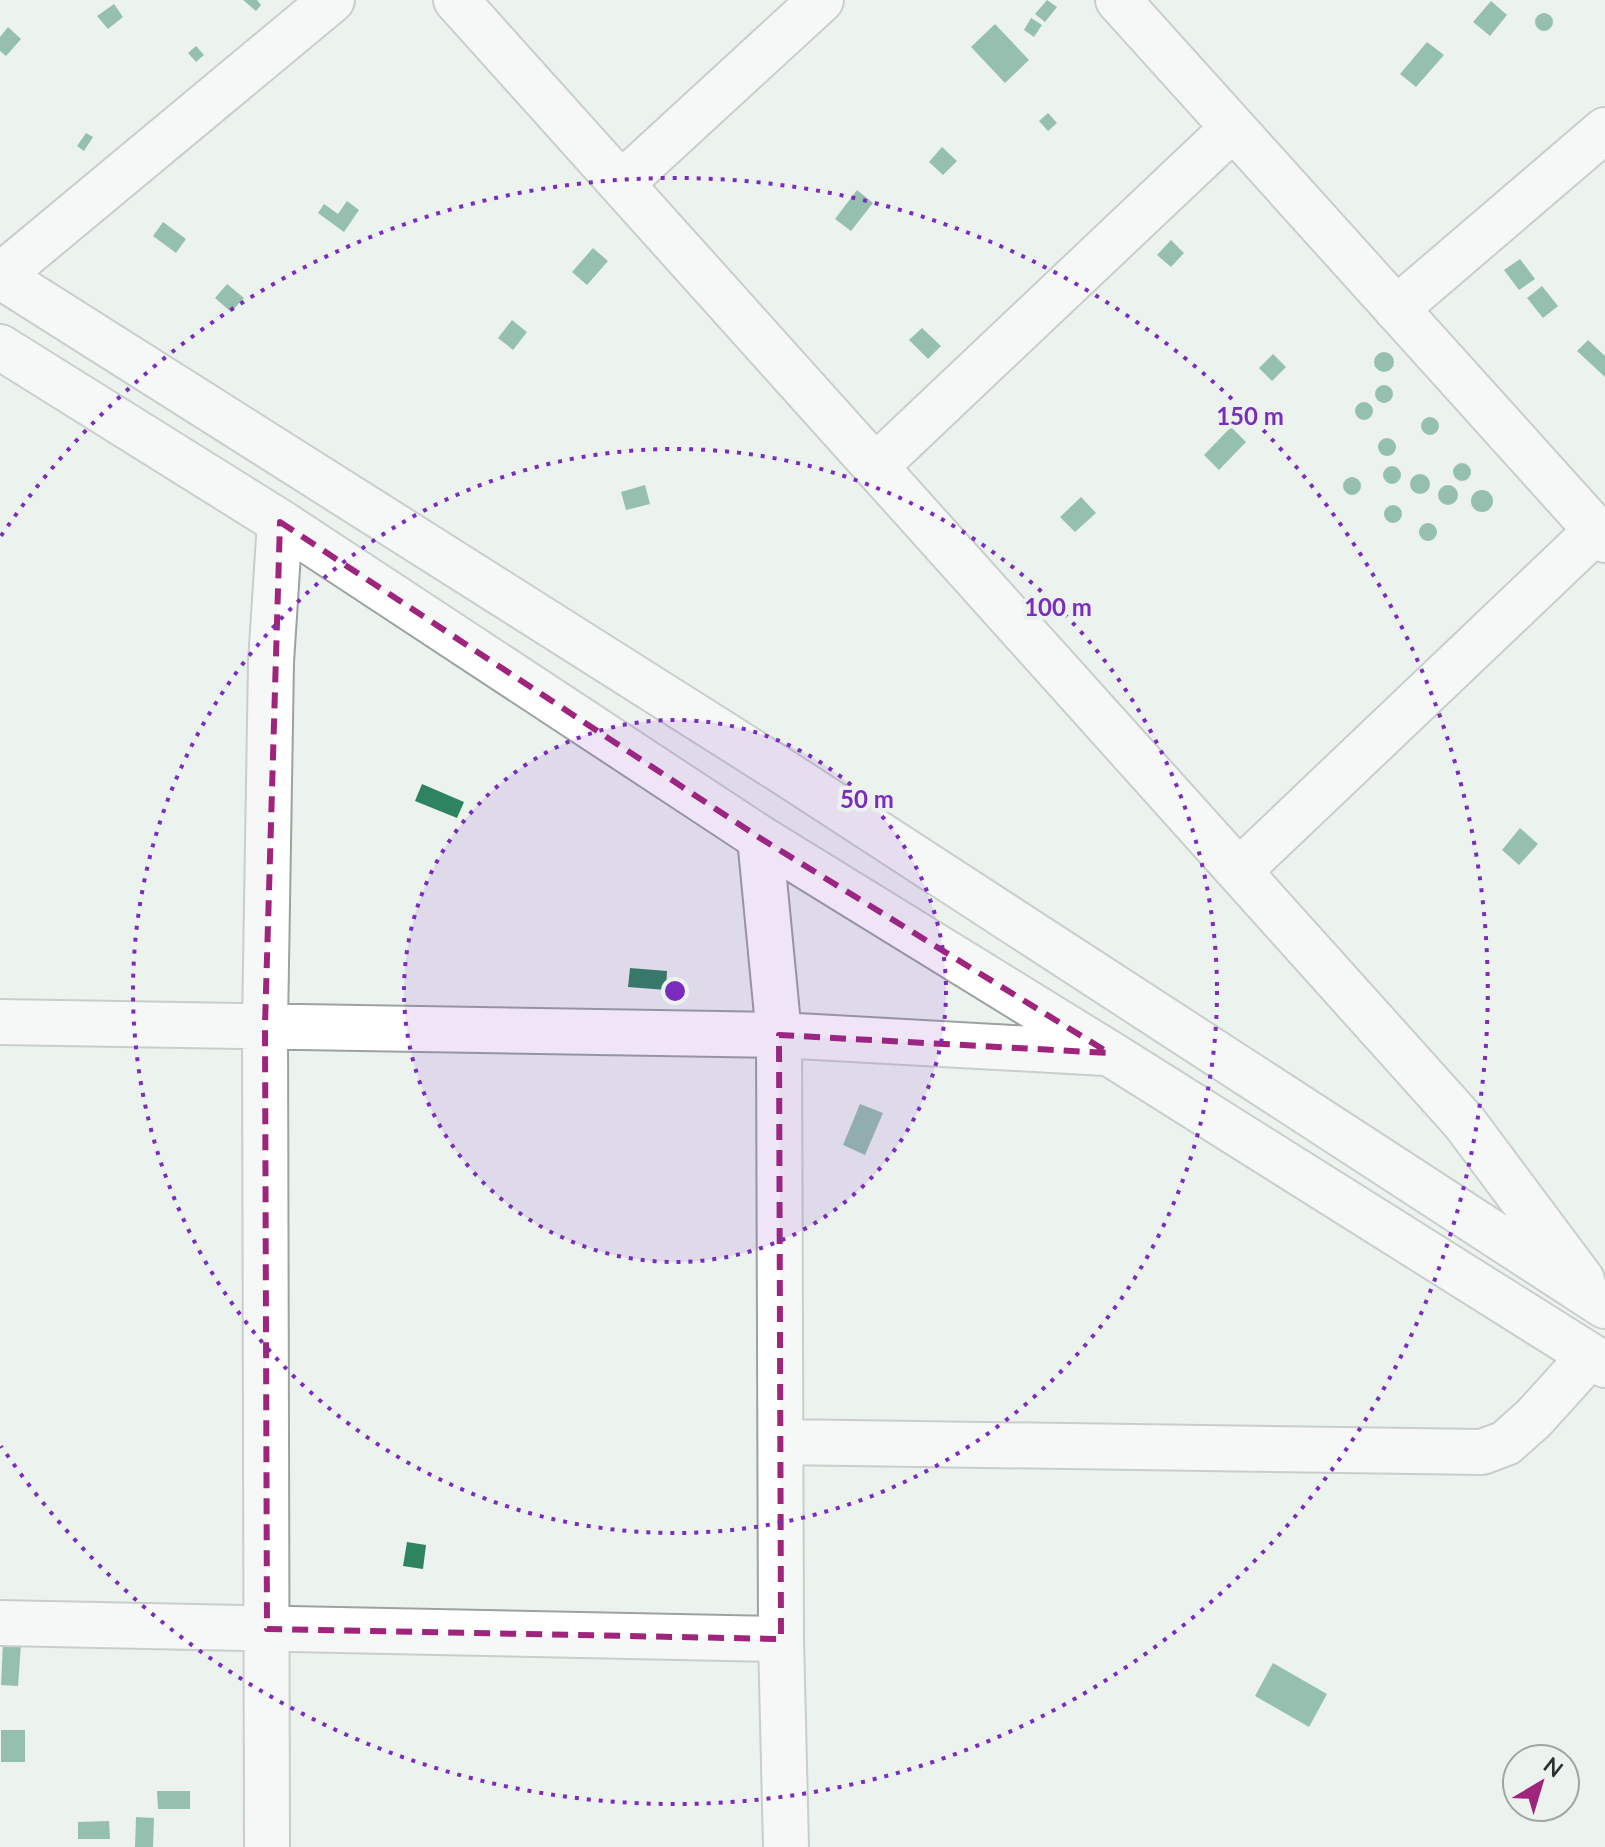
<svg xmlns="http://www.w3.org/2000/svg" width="1605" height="1847" viewBox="0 0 1605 1847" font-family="Lato,sans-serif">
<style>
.building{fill:#2e8360}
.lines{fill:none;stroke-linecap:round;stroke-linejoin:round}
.street-casing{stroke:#9ca29f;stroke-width:48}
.street{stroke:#fff;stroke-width:44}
.marked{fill:none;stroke:#9f257c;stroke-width:6;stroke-dasharray:16 10;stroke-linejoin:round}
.ring{fill:none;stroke:#7b2cbf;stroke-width:4;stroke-dasharray:4 8}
.centre{fill:#7b2cbf;stroke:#ecf3ef;stroke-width:4}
.ring-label{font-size:24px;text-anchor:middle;font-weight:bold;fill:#7b2cbf;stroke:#ecf3ef;stroke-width:8;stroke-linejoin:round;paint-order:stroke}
</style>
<rect width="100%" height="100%" fill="#ecf3ef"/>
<path class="building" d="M243,0H257L261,5L256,11Z
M1047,0L1057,7L1045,22L1035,14Z
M1491,1L1507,15L1490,36L1473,22Z
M114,4L123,17L108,29L97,16Z
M1535 22a9 9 0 1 1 18 0a9 9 0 1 1-18 0Z
M1031,18L1042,25L1034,37L1024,30Z
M995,24L1029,60L1005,83L971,47Z
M8,27L21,39L6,56L0,51V37Z
M1427,42L1444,55L1416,87L1400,74Z
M196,46L204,55L196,62L188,53Z
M1048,113L1057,123L1048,131L1039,121Z
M86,133L93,137L84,151L77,146Z
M942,147L957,161L943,175L929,162Z
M857,190L873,203L851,231L835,219Z
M347,201L359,210L344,232L318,213L324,204L338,214Z
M163,222L186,239L176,253L153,236Z
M1171,240L1184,253L1171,267L1157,255Z
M593,248L608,261L587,285L572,272Z
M1520,259L1535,279L1519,290L1504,270Z
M227,284L244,298L231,312L215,298Z
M1542,286L1558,306L1543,318L1527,298Z
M512,320L527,332L513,350L498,338Z
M922,328L941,346L928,359L909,340Z
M1588,340L1605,356V377L1577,351Z
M1374 362a10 10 0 1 1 20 0a10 10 0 1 1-20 0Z
M1273,354L1286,367L1272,381L1259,368Z
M1375 394a9 9 0 1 1 18 0a9 9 0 1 1-18 0Z
M1355 411a9 9 0 1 1 18 0a9 9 0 1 1-18 0Z
M1421 426a9 9 0 1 1 18 0a9 9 0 1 1-18 0Z
M1231,427L1246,442L1219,470L1204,455Z
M1378 447a9 9 0 1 1 18 0a9 9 0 1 1-18 0Z
M1453 472a9 9 0 1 1 18 0a9 9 0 1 1-18 0Z
M1383 475a9 9 0 1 1 18 0a9 9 0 1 1-18 0Z
M1410 484a10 10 0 1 1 20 0a10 10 0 1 1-20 0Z
M1343 486a9 9 0 1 1 18 0a9 9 0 1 1-18 0Z
M1438 495a10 10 0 1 1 20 0a10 10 0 1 1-20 0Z
M645,485L650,504L626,510L621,492Z
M1471 501a11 11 0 1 1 22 0a11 11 0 1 1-22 0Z
M1081,497L1096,513L1075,532L1060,517Z
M1384 514a9 9 0 1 1 18 0a9 9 0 1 1-18 0Z
M1419 532a9 9 0 1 1 18 0a9 9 0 1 1-18 0Z
M422,784L464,802L457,818L415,801Z
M1520,828L1538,844L1519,865L1502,850Z
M630,968L667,971L666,990L628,987Z
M860,1104L883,1113L865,1155L843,1145Z
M407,1542L426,1545L423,1569L403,1566Z
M3,1643L21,1644L18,1686L1,1685Z
M1273,1663L1327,1694L1309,1727L1255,1696Z
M1,1730H25V1762H1Z
M157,1791H190V1809H158Z
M136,1817L154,1818L153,1847H135Z
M109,1821L110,1839H78V1822Z"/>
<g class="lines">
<g class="street-casing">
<path id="street" d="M456,0L1464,1122L1582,1280
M1118,0L1605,540
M622,183L821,0
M0,276L782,771L1605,1306
M0,276L332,0
M1396,309L1605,130
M0,347L280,522L760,838L1109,1053L1605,1365
M876,466L1233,128
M760,838L779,1035L781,1639L786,1847
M1240,870L1597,530
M0,1022L779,1035L1105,1053
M781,1442L1482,1452L1506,1443L1534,1418L1590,1356
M0,1623L781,1639
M267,1847L265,1025L271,662L280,522"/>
</g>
<use href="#street" class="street"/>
</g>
<path d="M0 0H1605V1847H0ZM280,522L760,838L1109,1053L779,1035L781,1639L267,1629L265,1025Z" fill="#ecf3ef" fill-opacity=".55" fill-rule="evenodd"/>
<path class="marked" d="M280,522L760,838L1109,1053L779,1035L781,1639L267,1629L265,1025Z"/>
<circle cx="675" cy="991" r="271" fill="#7b2cbf" fill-opacity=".12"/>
<g class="ring">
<circle cx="675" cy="991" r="271"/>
<circle cx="675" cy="991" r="542"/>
<path d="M1 536A813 813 0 1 1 1 1446"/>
</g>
<circle cx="675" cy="991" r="12" class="centre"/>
<g class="ring-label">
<text x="1250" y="425">150 m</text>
<text x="1058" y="616">100 m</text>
<text x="867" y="808">50 m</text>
</g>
<g transform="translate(1541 1783) rotate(38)"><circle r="38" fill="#ecf3ef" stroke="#a0a5a2" stroke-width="2"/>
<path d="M0-6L14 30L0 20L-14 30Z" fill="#9f257c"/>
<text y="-12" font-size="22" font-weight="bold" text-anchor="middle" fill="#2e312f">N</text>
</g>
</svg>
